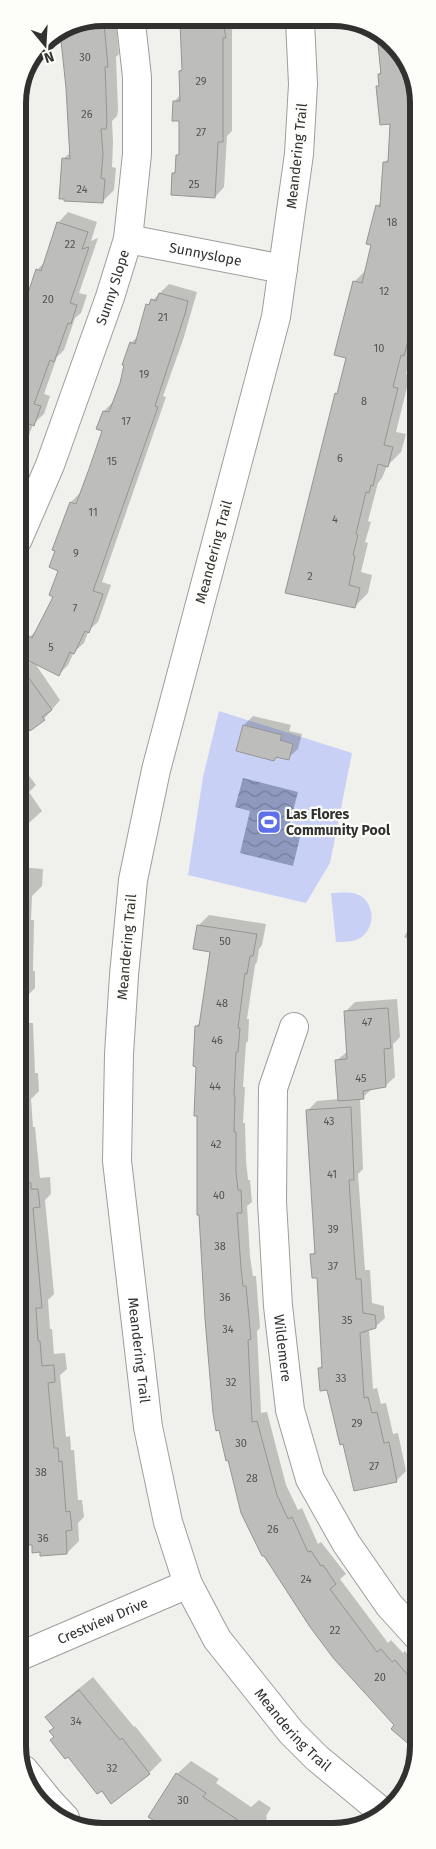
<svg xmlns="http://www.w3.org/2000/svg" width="436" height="1849" viewBox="0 0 436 1849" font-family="'Fira Sans',sans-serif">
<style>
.park{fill:#c8d1f5}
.water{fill:url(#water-waves)}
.shadow{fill:#0003}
.building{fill:#bdbebb;stroke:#959592}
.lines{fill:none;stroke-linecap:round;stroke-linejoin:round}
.minor-casing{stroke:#9d9e9b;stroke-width:30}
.minor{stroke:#fff;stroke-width:28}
.labels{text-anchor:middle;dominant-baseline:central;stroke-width:4.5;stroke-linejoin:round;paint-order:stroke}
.number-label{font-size:11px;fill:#545453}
.street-label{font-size:14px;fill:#313130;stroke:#fdfdfa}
.poi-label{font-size:14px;font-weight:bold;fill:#313130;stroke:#fdfdfa;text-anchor:start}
.rim{fill:none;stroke:#313130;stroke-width:6}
</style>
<defs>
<pattern id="water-waves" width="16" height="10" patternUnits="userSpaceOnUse" patternTransform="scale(1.25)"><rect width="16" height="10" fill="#8f98be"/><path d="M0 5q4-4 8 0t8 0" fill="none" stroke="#757d9b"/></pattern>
</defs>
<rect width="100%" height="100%" fill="#f0f0ed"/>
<path class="park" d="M219,711L352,753L330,863L306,903L188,875L203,777Z
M331,893C340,893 351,891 359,895C376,904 375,929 360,938C353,942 344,942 336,942Z"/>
<path class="water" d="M243,778L298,792L287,834L300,837L293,866L240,853L250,811L235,807Z"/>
<path class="shadow" d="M234,22V27L232,30V131L227,136L224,187L215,197L174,173L177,170V156L180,153V120L174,102L181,94L180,71L183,68L181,23H174Z
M116,23L119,54L116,57L118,110L117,116L112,121L113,142L112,167L116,168L114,190L103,201L63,159L71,152L67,87L62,31H59L71,24Z
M397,46L418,92V339L413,346L406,374L410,375L396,432L406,434L401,452L387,466L382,478L378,483L368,521L371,522L365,542L368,543L361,572L372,575L368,593L354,607L286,592L337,394L339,391L348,357L354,282L367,269L373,245L377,206L381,202L384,163L390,157L392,123L378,86L380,84L379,74Z
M68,212L97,222L91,241L98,238L79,293L87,295L81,313L75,318L64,350L57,357L44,394L50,396L44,414L33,424L18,466V334L37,270L45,262L58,223Z
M169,284L197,292L183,340L163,396L166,397L102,582L111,585L98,622L89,630L84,643L74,652L68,665L58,675L34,662L60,700L44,719L28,726L19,732L18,730V671L32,661L21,656L30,637L38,629L54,596L59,570L56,550L54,549L71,502L80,493L103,430L104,411L113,402L121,383L131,343L139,335L148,305Z
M253,716L291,725L289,731L302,734L298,749L288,758L278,756L274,760L244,725Z
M27,773L36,785L29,792L42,811L18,833V779Z
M18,867L43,869L42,886L32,896L31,920H34L33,971H35V988L29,994V1023H33L35,1073H38L39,1091L31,1099L33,1127H35L40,1178L50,1177L51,1194L45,1200L54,1294L48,1300L50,1329H52L54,1354L65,1353L67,1369L60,1375L66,1437L70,1436L71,1450H74L78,1500H82L84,1517L78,1523L79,1541L67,1553L41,1551L33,1544L18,1493Z
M418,912V944L404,937Z
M209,915L266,924L262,945L259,949L257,962L255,965L247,1019H249L248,1041L246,1043L243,1087H245L243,1123H245L246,1161L248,1180H250L252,1202L247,1206L250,1257L253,1276H256L260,1328L257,1331L261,1413L267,1412L286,1485L298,1510L302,1508L318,1544L321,1542L346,1574L340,1579L388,1643L391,1640L403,1653L405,1651L418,1666V1750L393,1729L396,1725L264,1554L214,1413L198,1200L196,1026L201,1022L211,951L195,948L199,925Z
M397,999L400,1037L393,1044L395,1077L385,1086L373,1088L363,1097L360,1098L363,1169L358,1174L365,1270H370L372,1303L384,1306V1312L385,1318L375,1327L369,1329L373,1389L377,1388L381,1404L386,1403L393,1434L398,1433L406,1471L396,1481L344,1442L328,1389L319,1368L323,1365L318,1276L312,1255L316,1250L308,1110L317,1101L339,1099L336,1061L348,1051L345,1012L355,1002Z
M93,1677L134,1727L135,1726L162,1760L149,1773L55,1737V1727L47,1717L60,1704Z
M191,1761L219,1779L216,1783L251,1807L259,1800L271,1808L266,1816L267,1818L266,1820L281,1831L162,1830L156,1827L177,1774Z
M307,1827L313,1831H303Z"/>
<path class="building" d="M223,22L226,38H223V142H218L215,198L171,195L172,173H175L176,155H179V121H172L173,101H180L179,71L182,70L180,23Z
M104,23L108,67H105L107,122L106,129H101L103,154L101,178L105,179L103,203L64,201V199H59L62,158L70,159L66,88L60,31L71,24Z
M377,34L397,46L417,91L418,212L413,231L418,232V303L404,356L401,355L393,387L398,388L384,445L393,447L388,467L378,464L373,486L371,485L369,493L366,492L356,534L358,535L353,555L355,556L349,585L360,588L355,608L285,593L335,393L337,394L346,358L334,355L353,281L362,283L371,245L366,244L376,205L380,207L383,162H388L390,124L380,125L376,86H379L378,74H381Z
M57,222L88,232L82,249L89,247L70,303L77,305L71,324L68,323L54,362L50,360L34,404L41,406L34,426L27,423L20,444L18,443V330L25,309L23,308L36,269L41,271Z
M159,293L188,301L185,314L155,406L158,407L93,591L103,594L89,633L85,631L74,654L70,652L59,676L19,656L29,636L32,638L53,597L49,595L58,571L49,567L55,551L52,550L70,502L76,504L89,469L102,431L96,429L103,411L109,412L120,383L124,365H122L130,342L135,344L146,304L149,305L151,299L156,301Z
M18,663L52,710L42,717L45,720L30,731L28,728L18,735Z
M243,725L282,735L280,740L293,744L289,760L276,757L274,761L236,751Z
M197,925L257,934L253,956H250L247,974L245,973L238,1028H240L238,1052H236L234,1096H235L234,1132H236V1172L238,1190H241L242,1213H237L241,1268L243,1286H246L251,1339L248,1340L252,1422L257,1421L277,1495L288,1519L292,1517L308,1552L311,1551L321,1566L323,1565L336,1584L330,1589L377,1652L381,1649L392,1662L395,1660L418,1687V1752L391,1729L394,1725L334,1659L310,1627L264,1556H262L241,1513L228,1460L226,1461L219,1430L216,1431L213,1413L205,1319L199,1215H197V1116H194L196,1067L193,1066L195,1026H199L210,952L193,949Z
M388,1008L391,1048L384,1049L386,1087L363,1091L364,1099L338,1101L335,1060L347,1059L344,1011Z
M351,1107L354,1180H349L350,1196L356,1279H361L363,1313L375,1315L376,1322V1328L360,1333L364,1398L368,1397L372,1413L377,1412L384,1443L389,1442L397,1482L354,1491L343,1444L340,1445L327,1390L320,1391L318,1368H322L317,1278H312L310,1254H315L306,1110Z
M18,1183H31V1189H38L40,1207L33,1208L42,1308H36L38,1341H40L42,1366L54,1365L55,1382L48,1383L54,1448H58L59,1462L62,1461L66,1512L70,1511L72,1530L66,1531L67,1554L40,1556V1552L32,1553V1545H21L18,1509Z
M79,1690L120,1740L122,1738L150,1774L111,1804L102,1791L97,1794L68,1757L65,1759L50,1740L54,1737L49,1731L54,1728L45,1717Z
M176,1773L206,1793L203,1797L253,1830H153L158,1823L148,1817Z"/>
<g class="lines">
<g class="minor-casing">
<g id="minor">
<path id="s1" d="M300,21L303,84L299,154L276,317L156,770L133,880L124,975L119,1054L117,1161L148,1427L168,1522L188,1584L217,1639L291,1732L317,1758L381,1811"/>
<path id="s2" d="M128,239L283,269"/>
<path id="s3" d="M18,539L50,465L110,297L128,239L137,154V77L131,23"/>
<path id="s4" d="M294,1027L273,1088L272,1202L278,1306L290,1410L310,1479L346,1543L389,1605L418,1637"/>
<path id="s5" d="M18,1657L188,1584"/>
<path d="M24,1770L49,1801L65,1818"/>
</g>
</g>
<use href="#minor" class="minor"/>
</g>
<defs>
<g id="stadium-square" transform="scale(1.25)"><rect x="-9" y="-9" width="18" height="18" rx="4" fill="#5f6fe7" stroke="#fdfdfa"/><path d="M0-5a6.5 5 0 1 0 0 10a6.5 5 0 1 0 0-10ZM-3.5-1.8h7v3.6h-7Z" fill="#fff"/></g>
</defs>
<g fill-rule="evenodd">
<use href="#stadium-square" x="269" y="822"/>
</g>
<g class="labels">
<g class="number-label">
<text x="85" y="57">30</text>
<text x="201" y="81">29</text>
<text x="87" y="114">26</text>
<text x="201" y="132">27</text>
<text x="194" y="184">25</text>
<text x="82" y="189">24</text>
<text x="392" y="222">18</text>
<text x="70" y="244">22</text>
<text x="384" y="291">12</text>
<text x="48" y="299">20</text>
<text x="163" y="317">21</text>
<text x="379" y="348">10</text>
<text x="144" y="374">19</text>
<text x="364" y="401">8</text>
<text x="126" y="421">17</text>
<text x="340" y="458">6</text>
<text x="112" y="461">15</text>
<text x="93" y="512">11</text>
<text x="335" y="519">4</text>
<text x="76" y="553">9</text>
<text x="310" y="576">2</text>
<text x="75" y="608">7</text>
<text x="51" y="647">5</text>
<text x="225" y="941">50</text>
<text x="222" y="1003">48</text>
<text x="367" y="1022">47</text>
<text x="217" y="1040">46</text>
<text x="361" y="1078">45</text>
<text x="215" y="1086">44</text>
<text x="329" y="1121">43</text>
<text x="216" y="1144">42</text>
<text x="332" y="1174">41</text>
<text x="219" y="1195">40</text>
<text x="333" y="1229">39</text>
<text x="220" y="1246">38</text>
<text x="333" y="1266">37</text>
<text x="225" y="1297">36</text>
<text x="347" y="1320">35</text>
<text x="228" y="1329">34</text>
<text x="341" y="1378">33</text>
<text x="231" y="1382">32</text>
<text x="357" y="1423">29</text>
<text x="241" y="1443">30</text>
<text x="374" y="1466">27</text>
<text x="41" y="1472">38</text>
<text x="252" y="1478">28</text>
<text x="273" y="1529">26</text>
<text x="43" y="1538">36</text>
<text x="306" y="1579">24</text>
<text x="335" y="1630">22</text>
<text x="380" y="1677">20</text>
<text x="76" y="1721">34</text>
<text x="112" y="1768">32</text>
<text x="183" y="1800">30</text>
</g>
<g class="street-label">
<text transform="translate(297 156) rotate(-84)">Meandering Trail</text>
<text stroke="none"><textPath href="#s2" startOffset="79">Sunnyslope</textPath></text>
<text stroke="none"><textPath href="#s3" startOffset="269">Sunny Slope</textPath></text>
<text transform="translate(214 552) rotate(-75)">Meandering Trail</text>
<text transform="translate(127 947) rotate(-85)">Meandering Trail</text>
<text stroke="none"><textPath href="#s4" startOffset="325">Wildemere</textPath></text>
<text stroke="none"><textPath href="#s1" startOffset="1351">Meandering Trail</textPath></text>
<text stroke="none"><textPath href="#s5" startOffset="92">Crestview Drive</textPath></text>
<text stroke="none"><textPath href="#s1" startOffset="1771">Meandering Trail</textPath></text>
</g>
<g class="poi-label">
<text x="286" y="814">Las Flores<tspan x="286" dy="16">Community Pool</tspan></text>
</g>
</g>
<path d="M0 0H436V1849H0ZM103 26H333A77 77 0 0 1 410 103V1746A77 77 0 0 1 333 1823H103A77 77 0 0 1 26 1746V103A77 77 0 0 1 103 26Z" fill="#fdfdfa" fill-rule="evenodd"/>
<path class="rim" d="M103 26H333A77 77 0 0 1 410 103V1746A77 77 0 0 1 333 1823H103A77 77 0 0 1 26 1746V103A77 77 0 0 1 103 26Z"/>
<g transform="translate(45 45) rotate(162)" stroke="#fdfdfa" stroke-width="4" paint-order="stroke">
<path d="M0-4L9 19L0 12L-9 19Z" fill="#313130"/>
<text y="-8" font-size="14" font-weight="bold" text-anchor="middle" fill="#313130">N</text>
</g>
</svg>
